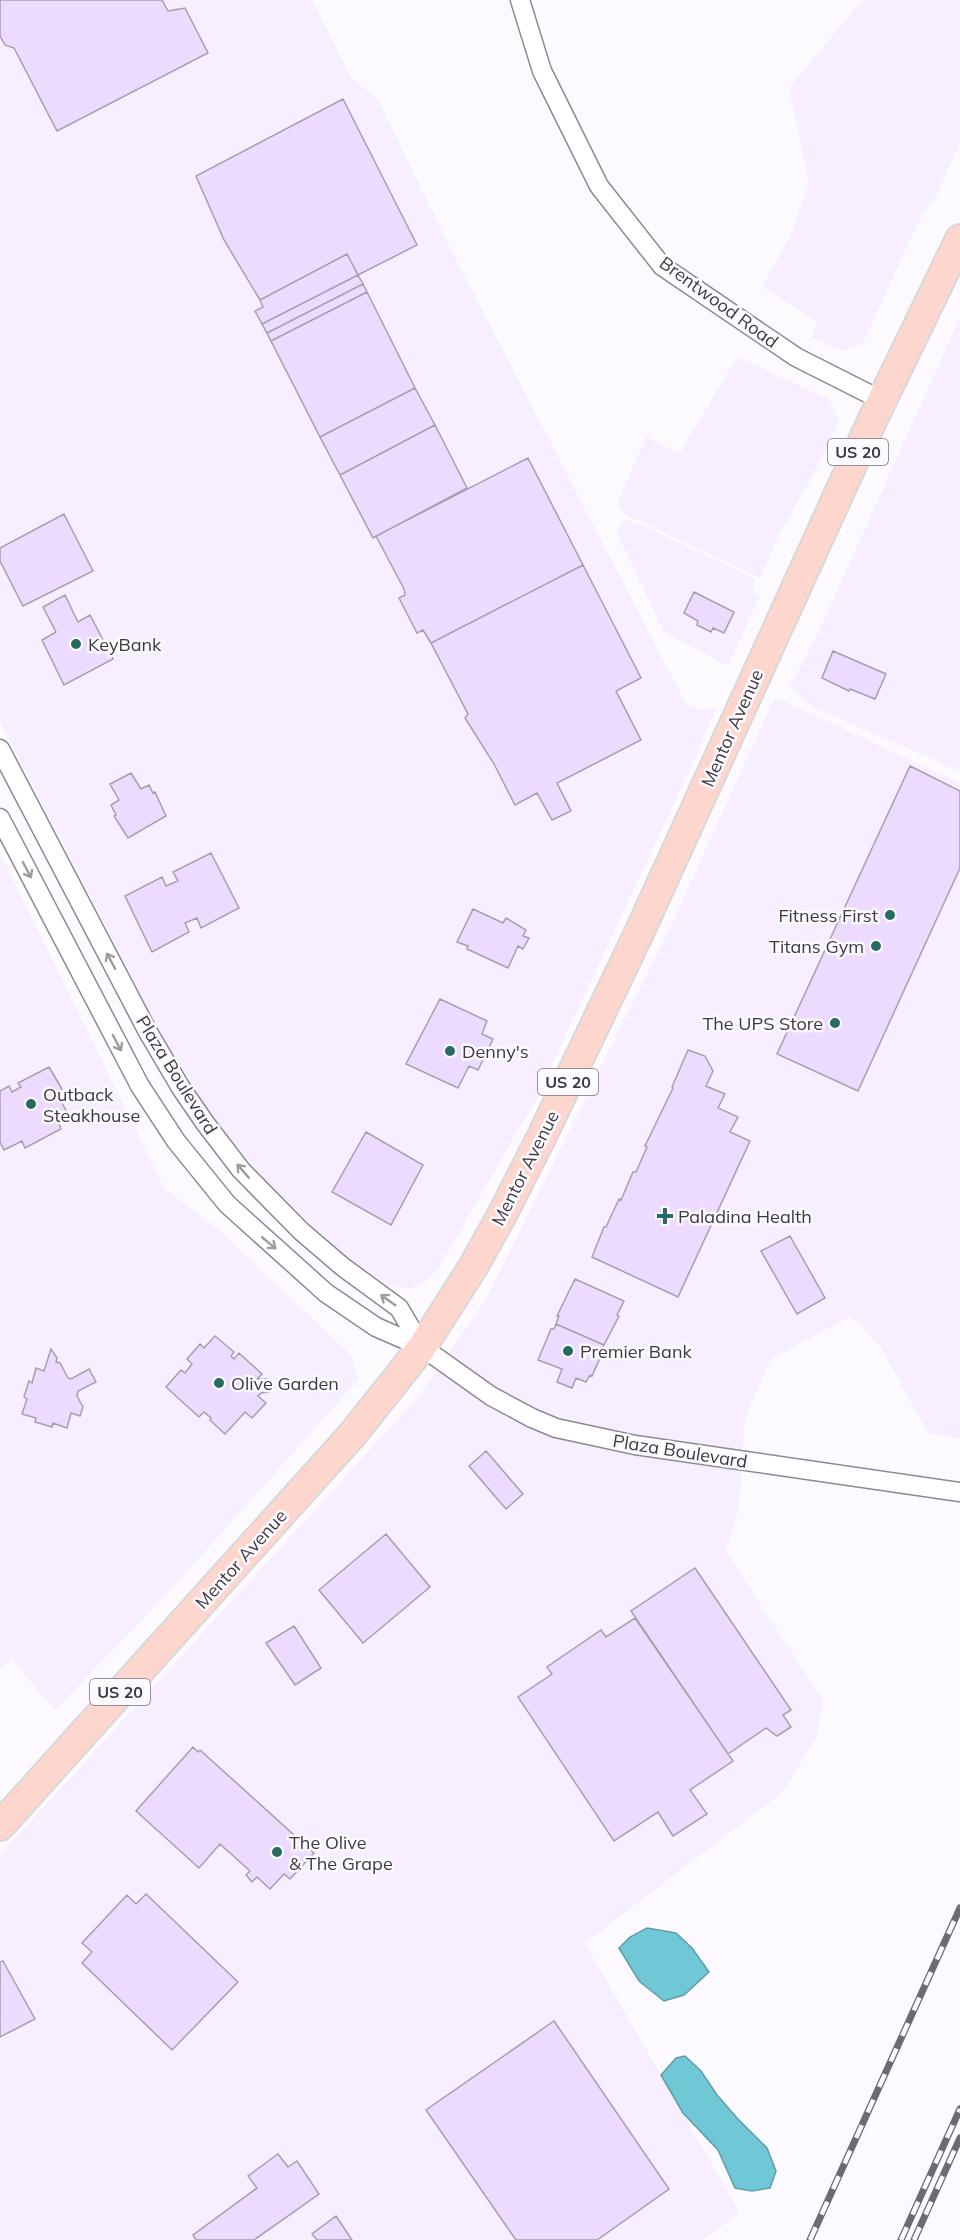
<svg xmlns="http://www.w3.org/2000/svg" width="960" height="2240" viewBox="0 0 960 2240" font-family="Mulish,sans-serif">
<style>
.built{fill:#f7efff}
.water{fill:#70c7d6;stroke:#609da9;stroke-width:1.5}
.building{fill:#eddbff;stroke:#a59fab;stroke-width:1.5}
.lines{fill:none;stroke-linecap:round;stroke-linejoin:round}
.minor-casing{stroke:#8d8893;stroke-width:21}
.primary-casing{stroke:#d8d8d9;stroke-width:32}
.minor{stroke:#fff;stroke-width:18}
.primary{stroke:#fdd7ce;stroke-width:28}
.rail-casing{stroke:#6d6b70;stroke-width:7}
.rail{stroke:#fcfaff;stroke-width:4.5;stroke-dasharray:14;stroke-linecap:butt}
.oneway{stroke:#9e9c9f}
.poi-dot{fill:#256b5f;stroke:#fcfaff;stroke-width:2}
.labels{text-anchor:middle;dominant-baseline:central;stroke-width:5;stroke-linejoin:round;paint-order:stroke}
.shield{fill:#fcfaff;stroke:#767479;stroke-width:1.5}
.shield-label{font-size:16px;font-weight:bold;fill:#3c3a3f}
.street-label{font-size:18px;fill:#3c3a3f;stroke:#fcfaff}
.poi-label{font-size:18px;fill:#3c3a3f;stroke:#fcfaff;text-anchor:start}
</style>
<rect width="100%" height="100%" fill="#fcfaff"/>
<path class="built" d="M0,0H312L351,77L378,100L459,265L686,704L701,710L716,708L697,754L535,1101L437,1271L421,1285L409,1289L388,1286L344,1254L298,1212L252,1165L211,1114L164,1039L0,722Z
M862,0H960V143L937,194L917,225L863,343L841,351L811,337L818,322L762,287L790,236L809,184L789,88Z
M960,317V771L812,707L790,687L820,629Z
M737,357L829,399L839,421L826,451L779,535L760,578L626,515L617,504L646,437L680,453Z
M624,519L644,526L756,579L752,591L760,596L728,666L664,632L616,532Z
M775,697L960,783V1439L928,1433L880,1346L851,1316L771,1359L745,1418L739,1508L726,1552L824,1701L816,1738L783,1792L585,1943L740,2213L702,2240H0V1855L419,1396L485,1301L670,928Z
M0,853L165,1189L220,1231L351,1355L359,1379L167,1594L55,1710L11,1659L0,1670Z"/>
<path class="water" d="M647,1928L676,1933L692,1948L709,1972L684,1995L664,2001L639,1981L619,1948L630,1937Z
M685,2056L701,2071L717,2095L737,2118L767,2148L776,2171L770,2188L752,2191L735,2188L718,2150L683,2113L661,2075L676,2058Z"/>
<path class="building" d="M0,0H162L168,11L185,8L208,53L57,131L14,48L5,45L0,36Z
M343,99L417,245L358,275L347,254L260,300L224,240L196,176Z
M347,254L358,275L262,324L255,311L263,307L260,300Z
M358,275L363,284L267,333L262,324Z
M363,284L367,292L271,341L267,333Z
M367,292L415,388L320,437L271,341Z
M415,388L435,425L340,475L320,437Z
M435,425L467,488L373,538L340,475Z
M528,458L583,565L431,643L423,630L417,633L399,598L405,595L404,589L376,536Z
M64,514L93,571L23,606L0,561V548Z
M583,565L641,678L616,691L641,740L557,783L571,811L552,820L537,793L515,805L494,764L465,718L468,714L431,643Z
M694,592L734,612L724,633L713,628L711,632L697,625L698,621L684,613Z
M65,595L78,622L90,615L113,659L64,685L42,640L56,632L43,607Z
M833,651L886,674L875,699L850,689L849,691L822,678Z
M910,766L960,791V868L858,1091L777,1054Z
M131,773L141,789L149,785L153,793L155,792L166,816L128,838L114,816L116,815L111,805L119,800L110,784Z
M211,853L239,908L201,928L197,918L185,923L189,932L152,952L125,896L162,877L166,886L178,881L173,872Z
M473,909L503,923L506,918L526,930L523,936L529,938L523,949L518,946L508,968L467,949L468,946L457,942Z
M440,999L487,1021L482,1034L493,1039L478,1070L469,1066L458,1088L406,1064Z
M688,1050L705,1056L713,1071L706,1086L725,1094L718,1108L738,1117L730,1132L750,1141L678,1297L592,1257L604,1227H606L619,1199L621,1200L633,1172H636L647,1147L645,1146L673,1088L672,1087Z
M49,1067L62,1089L56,1092L69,1116L58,1122L61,1129L25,1148L22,1141L4,1150L0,1142V1091L9,1086L12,1092L21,1087L18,1083Z
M366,1132L423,1165L391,1225L332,1192Z
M790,1236L825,1298L797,1314L761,1251Z
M575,1279L624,1301L617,1315L619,1316L604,1345L556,1324L559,1316H557Z
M556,1324L604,1345L601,1350L603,1351L592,1376L590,1375L586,1382L576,1378L572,1388L557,1382L562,1369L538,1360L551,1329H554Z
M215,1336L234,1352L231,1356L234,1359L239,1353L262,1374L257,1379H268L269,1392L261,1393L258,1396L266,1403L252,1418L245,1412L225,1434L210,1420L211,1418L204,1412L199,1417L166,1387L181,1370L185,1373L192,1364L187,1359L200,1344L204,1348Z
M51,1349L57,1358L56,1362L60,1363L68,1378L71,1379L89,1369L96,1382L78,1391L77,1396L83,1407L80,1416L71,1413L67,1428L53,1423L52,1427L35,1422L36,1418L22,1414L27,1399L24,1397L29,1381L32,1383L36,1368L44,1371Z
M486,1451L523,1494L506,1509L469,1466Z
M386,1534L430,1587L363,1643L319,1590Z
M695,1568L791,1710L783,1715L791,1727L777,1736L766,1728L728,1754L631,1611Z
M635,1618L733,1761L690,1790L707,1814L673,1836L658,1812L614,1841L518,1697L552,1674L547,1667L601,1630L606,1637Z
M294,1626L321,1668L295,1685L266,1643Z
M193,1747L198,1752L200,1750L314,1853L290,1879L284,1874L270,1889L257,1877L252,1882L246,1875L250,1871L220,1844L199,1868L136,1811Z
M146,1894L238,1982L172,2050L82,1963L92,1952L82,1943L127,1895L136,1904Z
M3,1961L35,2019L0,2037V1962Z
M554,2021L669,2189L597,2240H516L426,2110Z
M278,2154L288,2167L297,2161L319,2194L254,2240H196L193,2235L257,2188L248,2176Z
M336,2216L352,2240H317L312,2234Z"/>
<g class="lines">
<g class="minor-casing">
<path id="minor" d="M520,0L542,71L599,186L662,266L796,357L883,401
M0,749L148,1032L181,1088L205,1123L241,1170L301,1231L343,1267L399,1308L422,1347
M0,818L140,1086L176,1141L227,1204L326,1293L376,1327L422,1347L491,1396L532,1418L556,1428L635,1445L960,1492"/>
</g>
<g class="primary-casing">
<path id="primary" d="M0,1826L352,1435L422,1347L473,1267L502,1215L543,1134L639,933L872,421L960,239"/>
</g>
<use href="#minor" class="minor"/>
<use href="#primary" class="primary"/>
<g class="rail-casing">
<path id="rail" d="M810,2240L960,1908
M901,2240L960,2109
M914,2240L960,2138"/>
</g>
<use href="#rail" class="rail"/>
</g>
<defs><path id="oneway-shaft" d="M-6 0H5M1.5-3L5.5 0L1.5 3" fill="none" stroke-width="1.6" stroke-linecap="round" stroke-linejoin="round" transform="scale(1.5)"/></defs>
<g class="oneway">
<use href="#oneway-shaft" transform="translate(27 870) rotate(62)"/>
<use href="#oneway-shaft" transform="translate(111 961) rotate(-118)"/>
<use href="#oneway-shaft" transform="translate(117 1043) rotate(62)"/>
<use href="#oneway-shaft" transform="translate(243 1171) rotate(-131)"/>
<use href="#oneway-shaft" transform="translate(269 1243) rotate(40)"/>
<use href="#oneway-shaft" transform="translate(388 1300) rotate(-145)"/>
</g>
<g class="poi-dot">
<circle cx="76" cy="644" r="6"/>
<circle cx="890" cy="915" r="6"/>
<circle cx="876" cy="946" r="6"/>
<circle cx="835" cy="1023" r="6"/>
<circle cx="450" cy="1051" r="6"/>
<circle cx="31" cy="1104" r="6"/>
<path d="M662 1207h6v6h6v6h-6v6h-6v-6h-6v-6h6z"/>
<circle cx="568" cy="1351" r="6"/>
<circle cx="219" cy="1383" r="6"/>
<circle cx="277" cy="1852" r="6"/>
</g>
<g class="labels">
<g class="shield">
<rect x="828" y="439" width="60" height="26" rx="4.5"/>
<rect x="538" y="1069" width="60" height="26" rx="4.5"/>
<rect x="90" y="1679" width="60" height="26" rx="4.5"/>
</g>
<g class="shield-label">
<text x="858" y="452">US 20</text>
<text x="568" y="1082">US 20</text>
<text x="120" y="1692">US 20</text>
</g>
<g class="street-label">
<text transform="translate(719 302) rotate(36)">Brentwood Road</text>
<text transform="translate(732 728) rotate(-66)">Mentor Avenue</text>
<text transform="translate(177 1075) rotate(58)">Plaza Boulevard</text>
<text transform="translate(525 1168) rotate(-63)">Mentor Avenue</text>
<text transform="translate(680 1451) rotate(9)">Plaza Boulevard</text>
<text transform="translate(241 1559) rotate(-48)">Mentor Avenue</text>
</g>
<g class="poi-label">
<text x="88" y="644">KeyBank</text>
<text x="878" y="915" text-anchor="end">Fitness First</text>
<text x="864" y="946" text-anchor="end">Titans Gym</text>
<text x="823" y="1023" text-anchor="end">The UPS Store</text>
<text x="462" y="1051">Denny's</text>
<text x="43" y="1094">Outback<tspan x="43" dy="21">Steakhouse</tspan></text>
<text x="678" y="1216">Paladina Health</text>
<text x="580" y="1351">Premier Bank</text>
<text x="231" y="1383">Olive Garden</text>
<text x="289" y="1842">The Olive<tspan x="289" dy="21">&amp; The Grape</tspan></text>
</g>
</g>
</svg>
